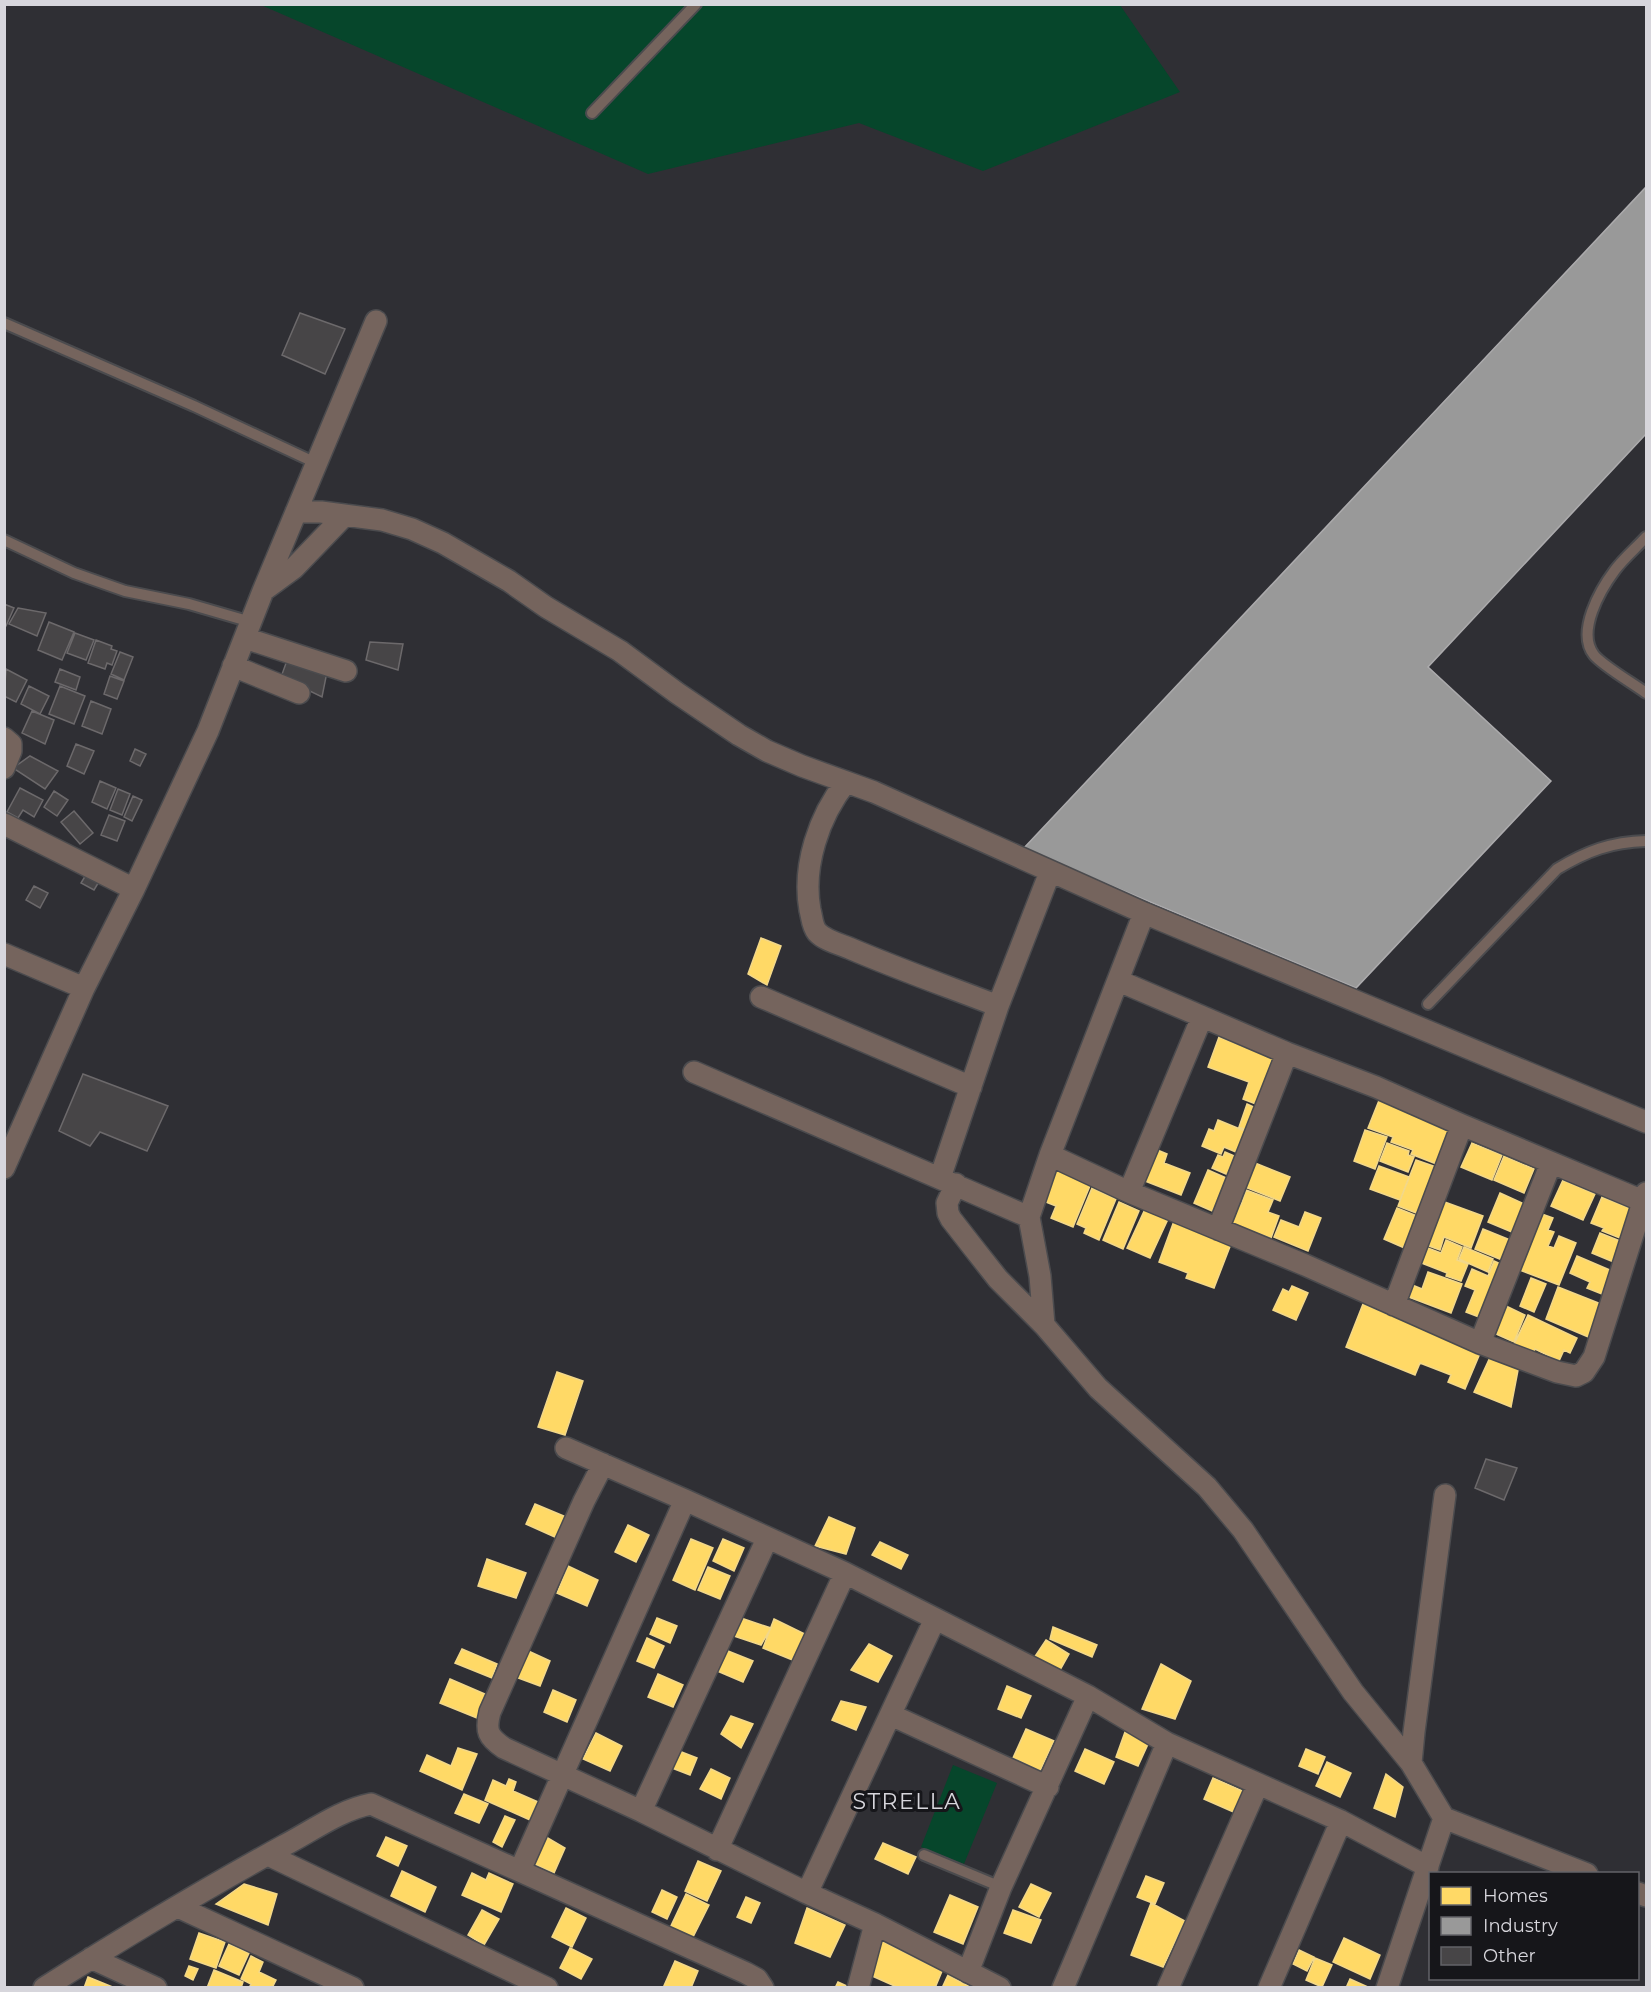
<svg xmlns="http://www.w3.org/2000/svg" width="1651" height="1992" viewBox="0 0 1651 1992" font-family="Montserrat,sans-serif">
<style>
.green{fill:#06462b}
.homes{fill:#ffd966;stroke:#f3d889;stroke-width:1.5}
.industry{fill:#999;stroke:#acabad;stroke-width:1.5}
.building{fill:#474547;stroke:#6c696b;stroke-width:1.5}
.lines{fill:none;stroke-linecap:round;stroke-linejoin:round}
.service-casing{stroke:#4b4b4e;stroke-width:14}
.minor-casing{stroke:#4b4b4e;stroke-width:24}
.service{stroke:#75645d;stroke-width:10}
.minor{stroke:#75645d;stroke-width:21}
.labels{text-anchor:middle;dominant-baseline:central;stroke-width:6;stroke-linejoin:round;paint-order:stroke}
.neighbourhood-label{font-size:22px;letter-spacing:1.5px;fill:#d7d6dc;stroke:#16161a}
</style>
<rect width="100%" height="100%" fill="#2f2f34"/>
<path class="green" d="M261,5H1120L1180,92L983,171L859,123L648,174Z
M953,1765L997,1783L964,1864L921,1847Z"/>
<path class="homes" d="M761,938L781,946L767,985L748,974Z
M1219,1037L1279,1060L1261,1106L1243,1099L1249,1082L1208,1067Z
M1380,1098L1459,1129L1444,1167L1411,1154L1413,1150L1391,1142L1393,1137L1368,1128Z
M1247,1104L1260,1110L1252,1132L1239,1127Z
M1218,1120L1252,1134L1243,1155L1224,1147L1221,1154L1202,1146L1209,1129L1214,1131Z
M1365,1130L1387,1137L1375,1169L1354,1161Z
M1387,1143L1409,1151L1408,1155L1414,1157L1408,1172L1380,1161Z
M1472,1143L1502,1155L1492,1180L1461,1167Z
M1155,1149L1167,1154L1164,1163L1190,1173L1181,1195L1140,1179Z
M1225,1152L1241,1159L1233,1177L1212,1168L1218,1155L1223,1157Z
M1504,1156L1534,1169L1524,1193L1494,1180Z
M1416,1160L1442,1169L1424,1216L1398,1206Z
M1250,1161L1290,1177L1280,1201L1240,1185Z
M1056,1165L1092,1181L1073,1227L1051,1218L1056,1206L1041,1200Z
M1379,1166L1409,1177L1400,1200L1370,1189Z
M1208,1170L1233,1181L1219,1214L1194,1203Z
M1563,1180L1595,1194L1583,1220L1551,1206Z
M1092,1188L1116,1199L1099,1240L1084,1233L1086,1228L1077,1224Z
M1246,1190L1273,1200L1268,1212L1279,1216L1271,1238L1229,1223L1236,1203L1241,1205Z
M1500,1193L1531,1207L1519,1235L1488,1222Z
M1602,1197L1637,1211L1625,1240L1602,1231L1604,1228L1591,1223Z
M1442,1201L1483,1216L1471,1248L1444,1237L1440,1250L1426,1245Z
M1119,1202L1139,1211L1123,1249L1103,1240Z
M1146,1207L1169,1217L1150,1258L1127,1248Z
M1397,1208L1422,1218L1409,1250L1384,1239Z
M1305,1212L1321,1218L1308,1251L1274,1237L1281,1220L1299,1227Z
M1539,1213L1553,1218L1548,1230L1554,1232L1548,1246L1554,1248L1559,1236L1576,1243L1559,1285L1517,1269Z
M1174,1221L1231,1244L1214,1288L1186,1278L1188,1273L1159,1262Z
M1483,1229L1515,1242L1507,1262L1475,1249Z
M1600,1233L1625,1243L1616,1263L1592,1253Z
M1446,1240L1462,1247L1457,1260L1468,1264L1461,1281L1446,1276L1447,1273L1419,1262L1425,1247L1441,1253Z
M1464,1247L1493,1259L1488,1272L1459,1259Z
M1577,1256L1612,1271L1602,1294L1587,1288L1590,1282L1570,1273Z
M1494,1261L1507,1267L1481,1333L1474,1330L1479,1317L1466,1312L1475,1290L1465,1286L1472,1269L1488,1276Z
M1428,1272L1462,1284L1451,1313L1406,1296L1410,1284L1422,1289Z
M1531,1278L1546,1284L1534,1312L1520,1306Z
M1292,1286L1308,1293L1296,1320L1273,1310L1283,1289L1289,1292Z
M1558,1287L1606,1306L1593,1339L1546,1319Z
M1363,1304L1481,1351L1465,1389L1448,1382L1451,1375L1420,1363L1415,1375L1346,1347Z
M1506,1306L1525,1315L1514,1342L1494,1333Z
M1528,1315L1577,1338L1570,1353L1564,1350L1559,1361L1535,1349L1531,1358L1512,1349Z
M1492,1353L1519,1365L1511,1407L1474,1392Z
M557,1372L583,1381L565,1435L538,1427Z
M535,1504L566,1517L557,1538L526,1524Z
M829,1517L855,1528L846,1554L815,1546Z
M628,1525L649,1535L636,1562L615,1552Z
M691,1539L713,1548L695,1590L673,1580Z
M723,1539L744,1548L734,1571L713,1561Z
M880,1542L908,1555L901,1569L872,1555Z
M487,1559L526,1573L516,1598L478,1586Z
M568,1566L598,1580L587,1606L557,1593Z
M708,1567L730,1576L720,1599L698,1590Z
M657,1618L677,1626L670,1643L650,1634Z
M741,1618L771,1628L761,1645L734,1636Z
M774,1619L807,1635L795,1661L763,1648Z
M1053,1627L1097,1645L1092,1657L1050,1639Z
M647,1638L664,1646L654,1668L637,1661Z
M1046,1640L1069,1654L1060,1670L1034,1658Z
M869,1644L892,1656L878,1682L851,1670Z
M462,1649L497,1664L492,1678L455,1663Z
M524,1649L550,1661L540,1686L513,1676Z
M723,1649L753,1661L743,1682L715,1670Z
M1161,1664L1191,1681L1175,1719L1142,1709Z
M658,1674L683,1685L673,1707L648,1697Z
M450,1679L487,1695L477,1718L440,1703Z
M1007,1686L1031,1696L1021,1718L998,1709Z
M553,1690L576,1700L567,1722L544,1712Z
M841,1701L866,1707L856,1730L832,1720Z
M731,1716L753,1724L741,1748L721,1734Z
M1026,1729L1054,1741L1040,1771L1013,1758Z
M1125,1732L1149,1742L1138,1766L1116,1757Z
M596,1733L622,1746L610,1771L583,1759Z
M458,1748L477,1754L462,1790L420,1771L427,1755L451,1766Z
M1085,1749L1114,1762L1104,1784L1075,1771Z
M1306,1749L1325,1757L1318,1774L1299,1766Z
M679,1751L697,1758L690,1775L672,1768Z
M1327,1762L1351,1773L1340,1797L1316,1786Z
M711,1769L730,1778L721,1799L700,1789Z
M1386,1774L1403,1787L1395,1817L1374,1808Z
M1213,1778L1247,1793L1238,1814L1204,1799Z
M509,1779L516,1782L513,1791L538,1802L530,1820L485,1800L493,1780L506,1786Z
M464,1794L488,1804L479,1823L455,1813Z
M505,1816L515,1820L502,1847L493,1842Z
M386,1837L407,1846L398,1866L377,1856Z
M546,1837L565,1848L554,1873L529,1862Z
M883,1843L916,1857L908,1874L875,1859Z
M698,1861L721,1871L707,1901L685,1891Z
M402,1871L436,1887L425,1912L391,1896Z
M472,1873L486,1880L489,1873L513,1884L501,1912L462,1895Z
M1146,1876L1164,1883L1155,1904L1137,1897Z
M244,1884L277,1894L268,1925L216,1904Z
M1031,1884L1051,1893L1039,1917L1019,1907Z
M662,1890L677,1897L667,1919L652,1912Z
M686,1894L709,1905L692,1939L670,1928Z
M950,1895L978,1907L963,1944L934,1932Z
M746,1897L760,1903L751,1923L737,1917Z
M1151,1903L1185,1921L1163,1967L1131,1955Z
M566,1908L586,1918L572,1947L552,1937Z
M807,1908L845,1925L830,1957L795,1943Z
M482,1910L499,1919L484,1945L468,1935Z
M1013,1910L1041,1920L1031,1943L1004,1933Z
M199,1933L225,1942L216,1968L190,1959Z
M1344,1938L1380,1955L1370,1979L1333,1962Z
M882,1941L942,1971L935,1988H899L870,1975Z
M229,1944L249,1953L239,1975L219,1966Z
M570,1948L592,1959L581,1979L560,1968Z
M1299,1950L1314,1957L1307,1971L1293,1964Z
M251,1956L263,1962L259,1972L276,1980L272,1988H249L251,1984L241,1979Z
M1315,1958L1332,1965L1322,1987L1306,1980Z
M675,1961L698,1971L691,1988H663Z
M189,1966L198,1969L193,1980L185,1976Z
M214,1970L243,1982L241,1988H207Z
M948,1975L972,1988H942Z
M88,1977L115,1988H84Z
M1350,1979L1370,1988H1346Z
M838,1982L851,1988H835Z"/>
<path class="industry" d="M1646,187V434L1428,667L1551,781L1356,988L1023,849Z"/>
<path class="building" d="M300,313L345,329L325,374L282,355Z
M4,604L14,608L6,626H4Z
M18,608L46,613L37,636L9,624Z
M49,622L74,632L62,660L38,650Z
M75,633L94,640L86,660L67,653Z
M96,640L112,646L111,649L117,651L112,665L107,663L105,669L88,663Z
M370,642L403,644L398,670L366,660Z
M120,652L133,657L124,680L111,674Z
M289,655L327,672L322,697L281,677Z
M6,669L27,680L16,702L4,696Z
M60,669L80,677L76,690L55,682Z
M110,676L124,681L117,699L104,694Z
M29,686L49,696L40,714L21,704Z
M60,686L85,696L74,724L49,714Z
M91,701L111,709L102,734L82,726Z
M32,711L54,720L45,744L22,733Z
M76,744L94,751L84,774L67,766Z
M135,749L146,754L140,766L130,761Z
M30,756L58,771L45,789L13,768Z
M100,781L116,788L107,809L92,802Z
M20,788L43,800L34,817L23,810L18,818L7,812Z
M118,789L130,794L122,815L110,810Z
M54,791L68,800L57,816L44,807Z
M133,796L142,800L132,821L124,817Z
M74,811L93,833L80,844L61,822Z
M109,815L125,821L117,841L101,835Z
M87,873L100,880L94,890L81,883Z
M34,886L48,893L40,908L26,900Z
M83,1074L168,1106L147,1151L100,1132L90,1146L59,1131Z
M1486,1459L1517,1468L1504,1500L1475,1488Z"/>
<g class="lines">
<g class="service-casing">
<path id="service" d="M592,113L696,4
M4,323L194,406L316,463
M1646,537C1636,548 1624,558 1615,570C1600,590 1576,632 1594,655C1603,666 1634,684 1646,693
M4,540L74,573L125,591L189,604L251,622
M1428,1004L1557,869C1587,851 1611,842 1646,841
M924,1855L1001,1887"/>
</g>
<g class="minor-casing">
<path id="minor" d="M296,512H321L382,520L412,529L443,543L509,581L546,607L620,651L677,693L739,735L767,751L802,766L874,792L1144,913L1646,1122
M264,590L294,568L345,515
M245,638L346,671
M233,666L299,693
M4,738L11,744V751L4,768
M846,782C819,816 802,866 810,910C812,917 812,926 817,932C824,940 839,944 849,948C898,969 949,987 998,1006
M4,824L134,889
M4,954L84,988
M1119,981L1287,1053L1376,1087L1462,1125L1643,1201
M761,997L971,1087
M694,1072L1029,1217
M1050,1155L1129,1192L1305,1265L1480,1343L1557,1372L1576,1376L1584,1372L1594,1357L1646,1193
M4,1168L84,988L134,889L208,731L263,591L376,321
M940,1178L998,1006L1050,872
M956,1184L947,1203L948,1213L951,1219L972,1246L998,1279L1044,1325L1098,1388L1207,1487L1243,1530L1353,1692L1411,1763L1444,1818
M1129,1192L1202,1017
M1218,1229L1287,1053
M1394,1305L1462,1125
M1044,1325L1040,1276L1029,1217L1050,1155L1144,913
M1480,1343L1551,1163
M566,1448L685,1500L845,1573L1088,1696L1167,1743L1341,1821L1428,1867
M603,1464L584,1501L490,1712C485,1731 488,1737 504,1748L641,1811L807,1893L875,1924L1000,1988
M891,1715L1048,1787
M1411,1763L1414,1732L1445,1495
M641,1811L767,1539
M1444,1818L1587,1874
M717,1850L845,1573
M268,1855L547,1988
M520,1870L685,1500
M807,1893L935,1619
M1638,1893L1646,1896
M178,1907L353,1988
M91,1958L156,1988
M968,1972L1001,1887L1088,1696
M44,1988C123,1938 203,1890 285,1845C312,1831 340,1810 371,1804L746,1973L757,1979L763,1988
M858,1988L875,1924
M1063,1988L1167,1743
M1168,1988L1258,1784
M1269,1988L1341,1821
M1387,1988L1444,1818"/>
</g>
<use href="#service" class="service"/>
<use href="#minor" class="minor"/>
</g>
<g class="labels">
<g class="neighbourhood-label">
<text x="907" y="1801">STRELLA</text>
</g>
</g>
<rect width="1651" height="1992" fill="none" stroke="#d7d6dc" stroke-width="12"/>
<rect x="1429" y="1872" width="210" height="108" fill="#16161a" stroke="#636368" stroke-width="1.5"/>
<rect x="1441" y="1887" width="30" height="18" fill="#ffd966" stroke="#636368" stroke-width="1.5"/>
<text x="1483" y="1902" font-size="18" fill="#d7d6dc">Homes</text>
<rect x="1441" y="1917" width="30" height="18" fill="#999999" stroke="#636368" stroke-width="1.5"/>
<text x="1483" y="1932" font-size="18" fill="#d7d6dc">Industry</text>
<rect x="1441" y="1947" width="30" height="18" fill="#474547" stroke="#636368" stroke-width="1.5"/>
<text x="1483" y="1962" font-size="18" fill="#d7d6dc">Other</text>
</svg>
